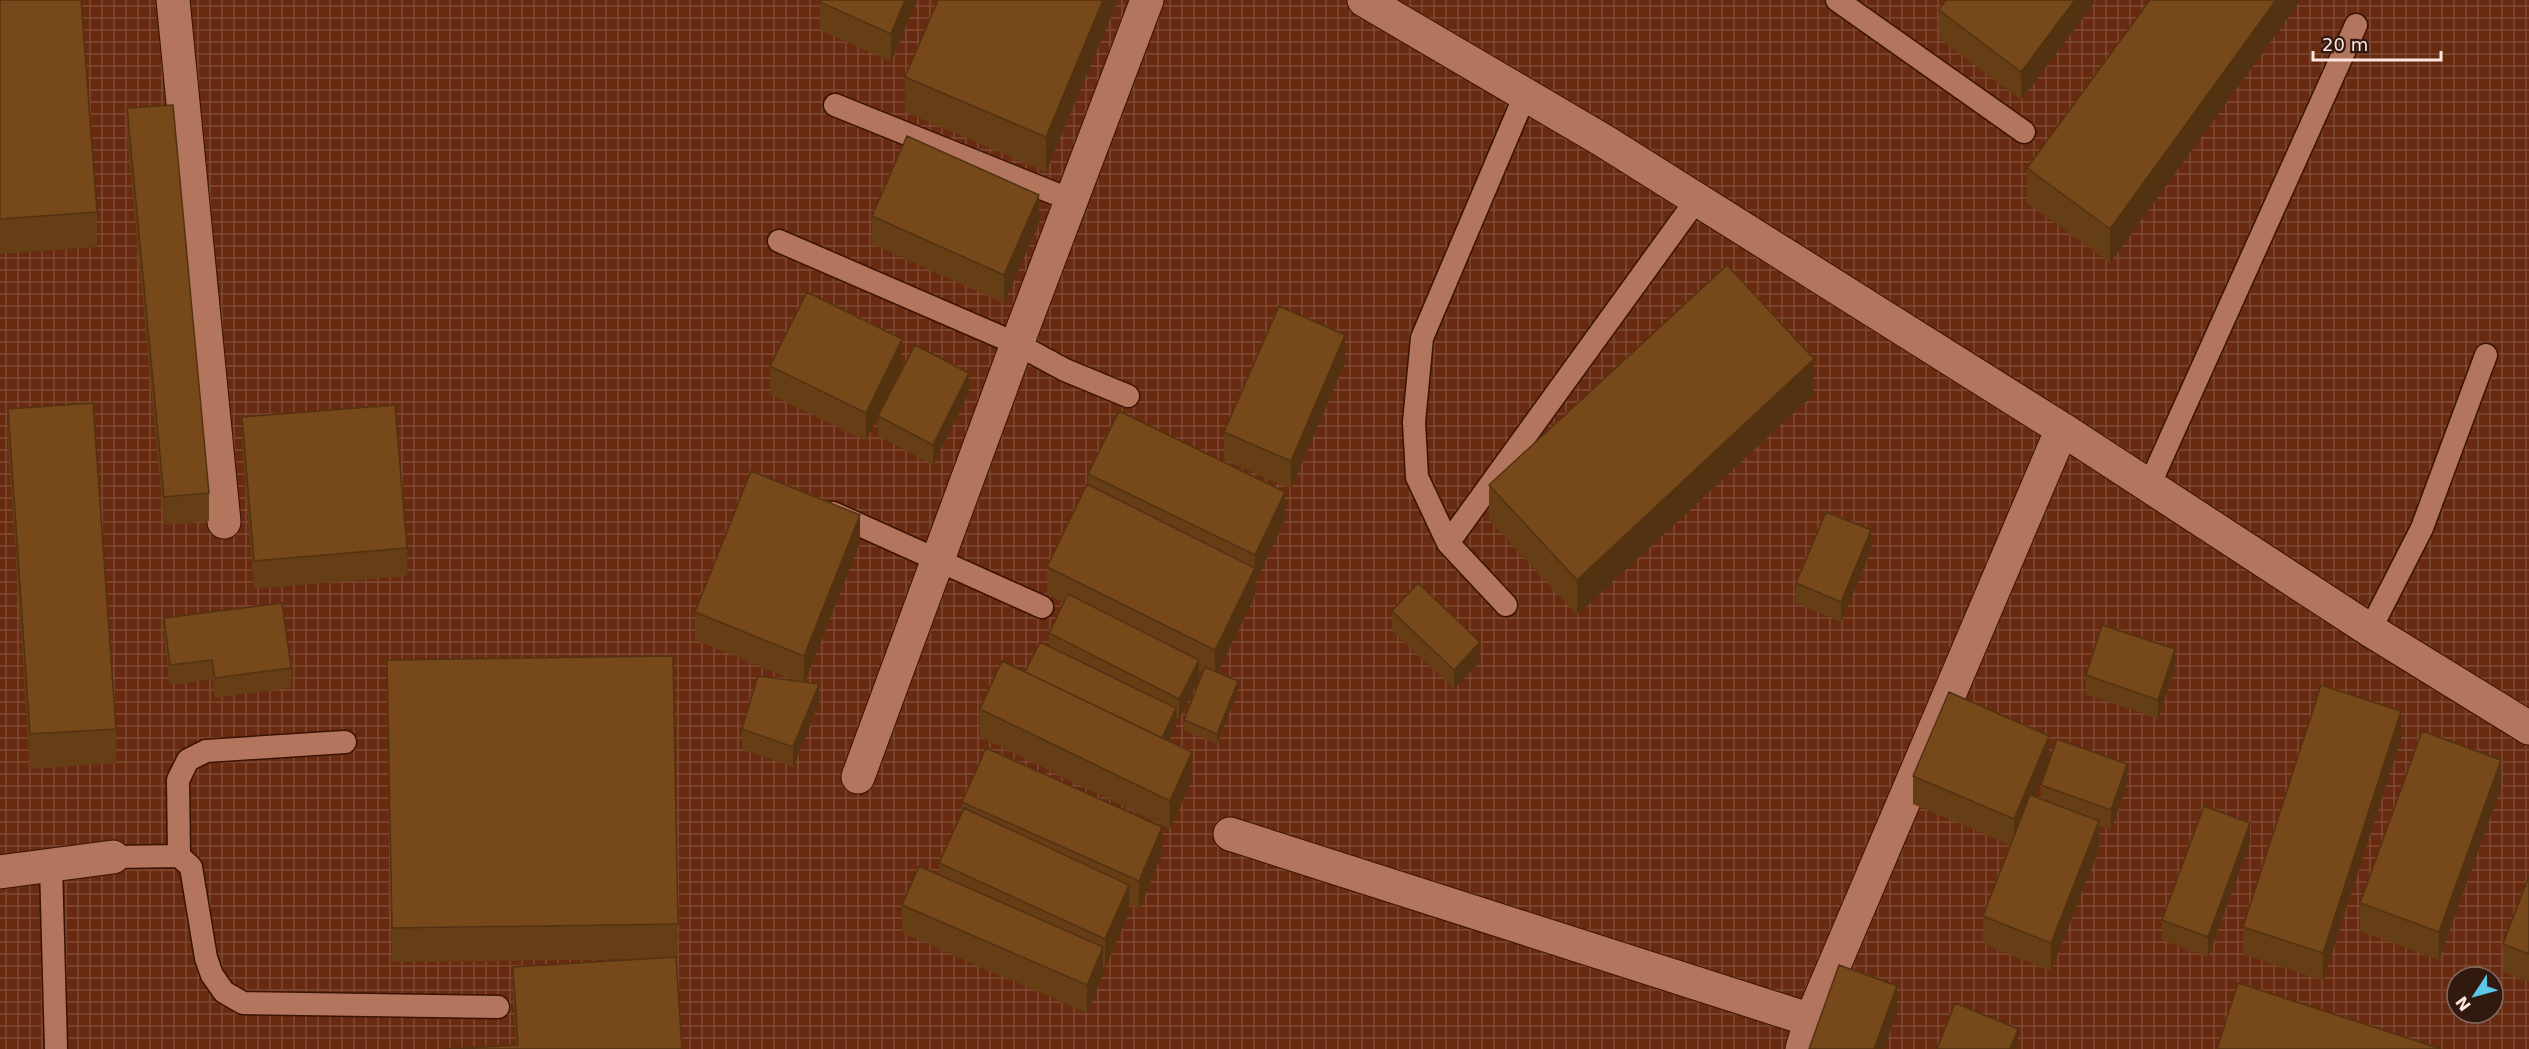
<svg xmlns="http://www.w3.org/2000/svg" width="2529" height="1049" viewBox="0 0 2529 1049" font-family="'DejaVu Sans',sans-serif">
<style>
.industrial{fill:url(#industrial-grid);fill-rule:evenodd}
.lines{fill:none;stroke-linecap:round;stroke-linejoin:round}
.lane-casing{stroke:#3b1203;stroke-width:25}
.street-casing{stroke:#3b1203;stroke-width:35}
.lane{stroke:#b4755e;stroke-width:22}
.street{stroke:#b4755e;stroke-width:33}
.wall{fill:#653e16;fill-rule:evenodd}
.shaded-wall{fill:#533212}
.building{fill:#76481a;stroke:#533212;stroke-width:1.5}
</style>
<defs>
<pattern id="industrial-grid" width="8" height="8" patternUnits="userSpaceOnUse" patternTransform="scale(1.5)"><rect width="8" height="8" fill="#682a10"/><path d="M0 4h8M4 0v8" fill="none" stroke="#7e4932"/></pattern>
</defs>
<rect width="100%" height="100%" fill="#5e2711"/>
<path class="industrial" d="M0,0H2529V1049H0ZM2457,977H2493V1013H2457Z"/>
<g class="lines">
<g class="lane-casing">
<path id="lane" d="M1837,0L2024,132
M835,105L1071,200
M779,241L1017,344L1065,370L1128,396
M2149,486L2356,25
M833,513L1042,607
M1448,543L1697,199
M1506,605L1448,543L1417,477L1414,422L1422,338L1525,95
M2370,630L2422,528L2486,355
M179,856L178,780L188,760L206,751L345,742
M113,857L179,856L191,867L206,958L212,975L224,992L243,1003L498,1007
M51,866L56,1049"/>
</g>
<g class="street-casing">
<path id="street" d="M173,0L224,522
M1364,0L1604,141L2062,429L2370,630L2529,728
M858,777L1017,344L1147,0
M1230,834L1811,1020
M0,872L113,857
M1802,1049L1811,1020L2062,429"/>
</g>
<use href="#lane" class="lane"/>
<use href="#street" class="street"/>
</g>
<path class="wall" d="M0,0L97,212V247L0,254Z
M917,0L891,62L820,30V2Z
M938,0H1118L1046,172L905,112V77Z
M2094,0V3L2021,100L1939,38V10Z
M2150,0L2110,263L2027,203V168Z
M127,108L209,493V521L164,525L127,136Z
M872,216L1039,223L1004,303L872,244Z
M1345,363L1291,489L1224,460V432Z
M770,366L902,367L866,441L770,394Z
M969,393L933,465L878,436V416Z
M1814,394L1577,615L1489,520V485Z
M8,409L116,729V763L30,769L8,444Z
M242,417L407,548V576L254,589L242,445Z
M1088,474L1285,520L1255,583V596L1217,672L1238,691L1217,744L1184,730V720L1203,673L1199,671V680L1179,719L1176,717V727L1169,741L1192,780L1170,829L980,737V709L1025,672L1049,646V633L1064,603L1047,594V567L1088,485Z
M860,543L805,682L819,703L793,767L742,749V729L795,681L695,640V612Z
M1871,550L1841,622L1796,603V583Z
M1392,611L1480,662L1454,689L1392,631Z
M164,618L291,668V688L215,698L212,679L170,685L164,638Z
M387,660L678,924V959H676L682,1049L516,1045L513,1002V967L651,959L392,962Z
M2175,669L2158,719L2086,694V675Z
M2401,739L2323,981L2243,954V927Z
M2049,763L2127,784L2111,830L2099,826V849L2051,971L1983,944V916L2010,845L1913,804V776ZM2046,769L2041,785V799L2035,796Z
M2501,788L2439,960L2360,931V903Z
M962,802L1162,855L1139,909L1129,905V913L1105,967L1103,966V975L1087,1013L902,933V905L939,875V863L962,813Z
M2250,843L2208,957L2162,940V920Z
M2529,876V982L2503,972V944Z"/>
<path class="shaded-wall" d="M905,0H917L891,62V34Z
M1103,0H1118L1046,172V137Z
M2075,0H2094V3L2021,100V72Z
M2276,0H2301L2110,263V229Z
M1039,195V223L1004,303V275Z
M1345,335V363L1291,489V461Z
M902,339V367L866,441V413Z
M1814,359V394L1577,615V580Z
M969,373V393L933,465V445Z
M1285,492V520L1255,583V596L1215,678V650L1255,568V555Z
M860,515V543L804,684V656Z
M1871,530V550L1841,622V602Z
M1480,642V662L1454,689V670Z
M2175,649V669L2158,719V700Z
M1199,660V680L1179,719V699Z
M1238,681V691L1217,744V734Z
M819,684V703L793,767V747Z
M1176,708V727L1161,759V740Z
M2401,711V739L2323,981V953Z
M2049,736V764L2014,847V819Z
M1192,752V780L1170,829V801Z
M2501,760V788L2439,960V932Z
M2127,764V784L2111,830V810Z
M2099,821V849L2051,971V943Z
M2250,823V843L2208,957V937Z
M1162,827V855L1139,909V881Z
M1129,885V913L1105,967V939Z
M1103,947V975L1087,1013V985Z
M1897,986V1013L1884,1049H1874Z
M2018,1029V1049H2010Z"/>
<path class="building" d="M0,0H81L97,212L0,219Z
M821,0H905L891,34L820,2Z
M938,0H1103L1046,137L905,77Z
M1946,0H2075L2021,72L1939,10Z
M2150,0H2276L2110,229L2027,168Z
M173,105L209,493L164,497L127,108Z
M907,136L1039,195L1004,275L872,216Z
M1727,265L1814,359L1577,580L1489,485Z
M807,292L902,339L866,413L770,366Z
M1279,306L1345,335L1291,461L1224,432Z
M915,345L969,373L933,445L878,416Z
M93,403L116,729L30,734L8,409Z
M395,405L407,548L254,561L242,417Z
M1119,411L1285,492L1255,555L1088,474Z
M751,471L860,515L804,656L695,612Z
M1087,484L1255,568L1215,650L1047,567Z
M1826,512L1871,530L1841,602L1796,583Z
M1418,583L1480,642L1454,670L1392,611Z
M1068,594L1199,660L1179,699L1049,633Z
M282,603L291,668L215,678L212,660L170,665L164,618Z
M2102,625L2175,649L2158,700L2086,675Z
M1040,642L1176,708L1162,738L1025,672Z
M673,656L678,924L392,928L387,660Z
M1002,661L1192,752L1170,801L980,709Z
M1205,667L1238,681L1217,734L1184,720Z
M758,676L819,684L793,747L742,729Z
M2321,685L2401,711L2323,953L2243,927Z
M1949,692L2049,736L2014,819L1913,776Z
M2422,731L2501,760L2439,932L2360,903Z
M2057,739L2127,764L2111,810L2041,785Z
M986,748L1162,827L1139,881L962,802Z
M2030,795L2099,821L2051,943L1983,916Z
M2204,806L2250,823L2208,937L2162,920Z
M964,808L1129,885L1105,939L939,863Z
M919,866L1103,947L1087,985L902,905Z
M2529,876V954L2503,944Z
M676,957L682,1049H445L518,1045L513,967Z
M1839,965L1897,986L1874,1049H1809Z
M2238,983L2441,1049H2217Z
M1955,1003L2018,1029L2010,1049H1937Z"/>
<g transform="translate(2475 995) rotate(234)"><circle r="28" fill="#321910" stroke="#836b62" stroke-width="1.5"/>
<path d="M0-4.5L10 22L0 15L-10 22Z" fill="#5dc7e8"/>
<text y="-9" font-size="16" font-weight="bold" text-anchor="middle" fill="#fce6de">N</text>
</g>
<path d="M2313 51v9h128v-9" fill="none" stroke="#fce6de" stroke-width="3"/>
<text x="2322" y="51" font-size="18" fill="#fce6de" stroke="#321910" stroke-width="4.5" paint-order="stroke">20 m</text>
</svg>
